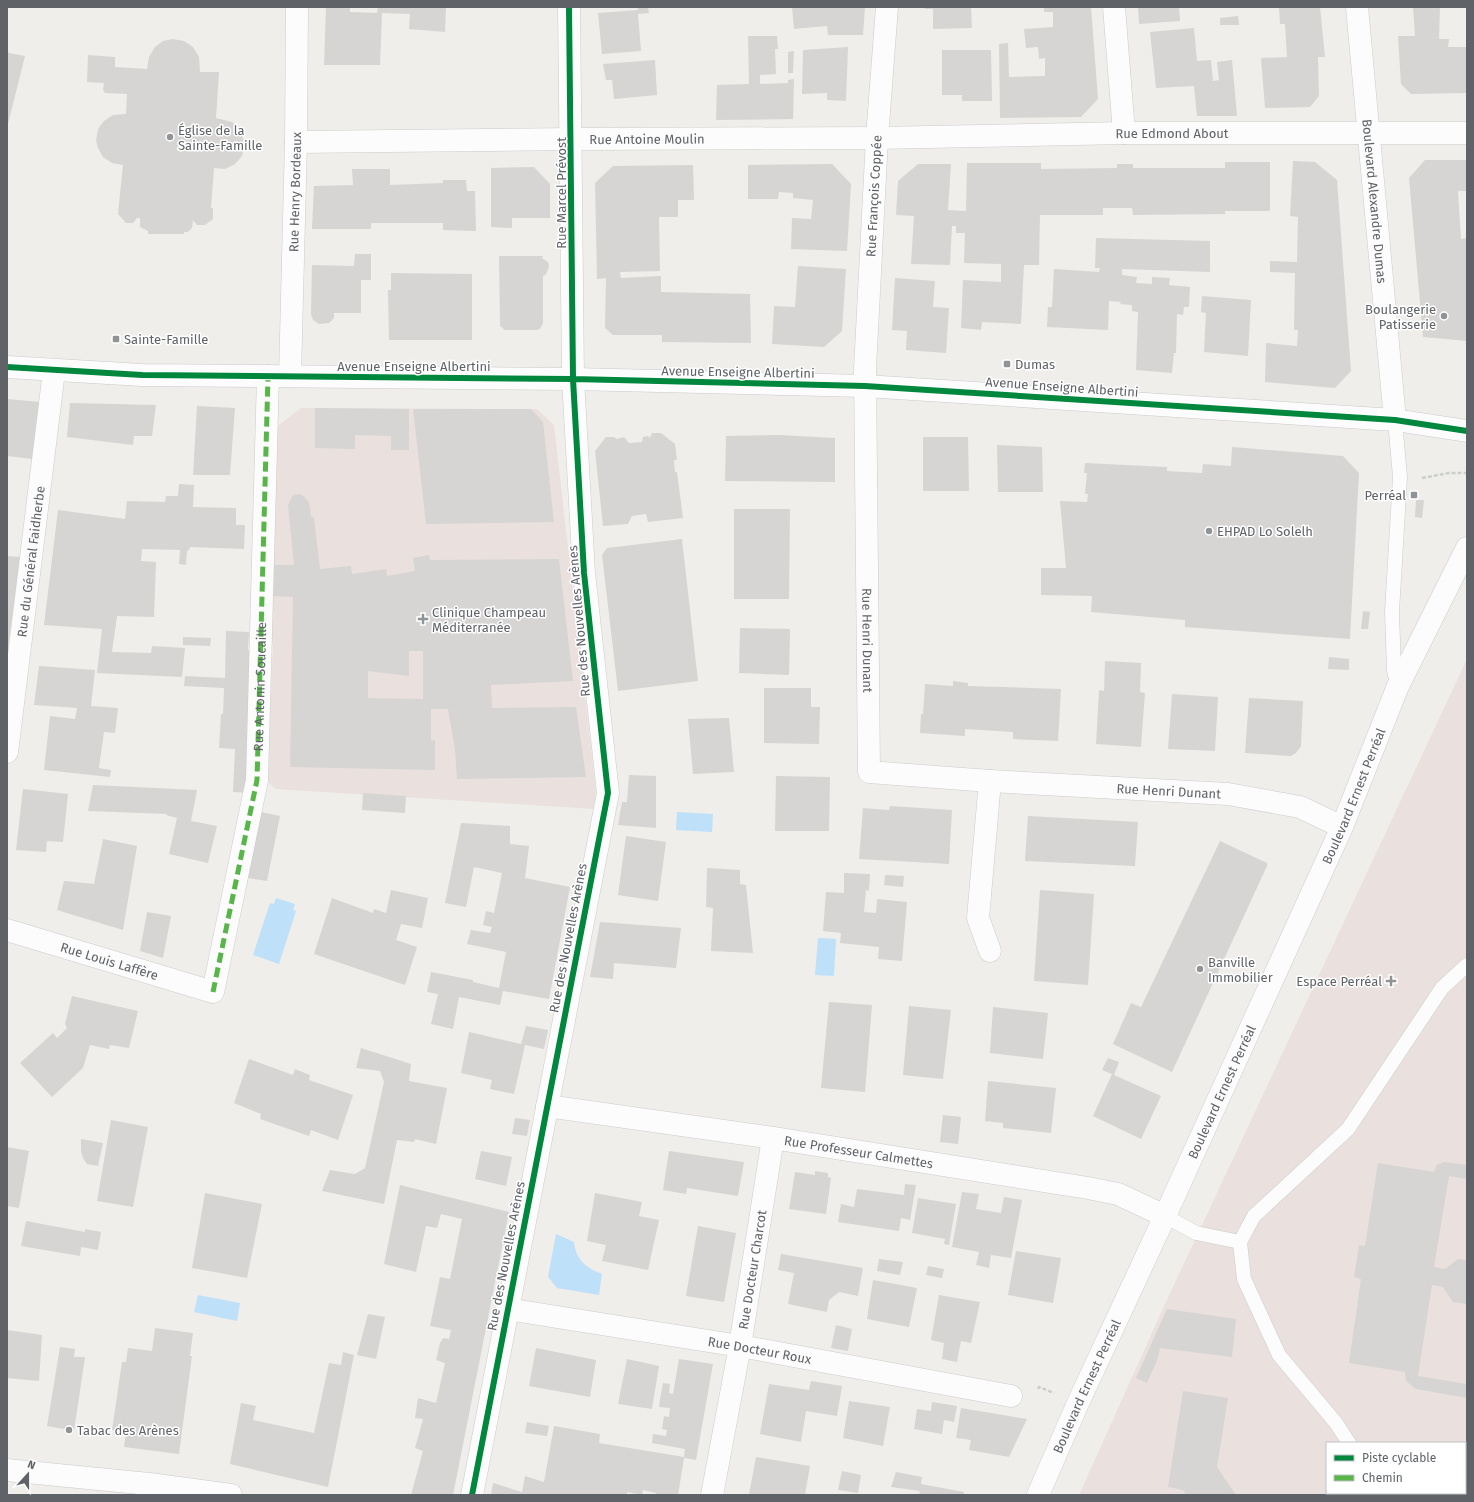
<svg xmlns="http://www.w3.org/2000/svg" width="1474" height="1502" viewBox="0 0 1474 1502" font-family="'Fira Sans',sans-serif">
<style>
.medical{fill:#eae0de;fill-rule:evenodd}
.water{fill:#bfe0f9}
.building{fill:#d6d5d3;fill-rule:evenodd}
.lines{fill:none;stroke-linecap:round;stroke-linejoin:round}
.lane-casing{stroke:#cbcccc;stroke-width:15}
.street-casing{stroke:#cbcccc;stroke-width:23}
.secondary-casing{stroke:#cacacb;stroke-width:23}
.path{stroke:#cacfcc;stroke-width:2.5;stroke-dasharray:4 2;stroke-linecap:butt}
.lane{stroke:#fdfcfc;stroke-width:14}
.street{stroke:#fdfcfc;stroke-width:22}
.secondary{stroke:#fdfcfc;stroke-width:22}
.quiet{stroke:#58b549;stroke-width:5;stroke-dasharray:10 5;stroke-linecap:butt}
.cycleway-casing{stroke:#fff;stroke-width:8}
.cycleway{stroke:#00873e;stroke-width:6}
.poi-dot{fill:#919496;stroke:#fff;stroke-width:1.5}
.labels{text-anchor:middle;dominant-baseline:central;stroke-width:3;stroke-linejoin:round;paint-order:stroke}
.poi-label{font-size:13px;fill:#5f6368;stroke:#fff;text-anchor:start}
.street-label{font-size:13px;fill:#5f6368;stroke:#fff}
</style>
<rect width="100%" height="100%" fill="#efeeea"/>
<path class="medical" d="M301,408L537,409L554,425L596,792L594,809L276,789L267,781L273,644L271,643L276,427Z
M1467,659V1495H1079L1165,1304ZM1327,1443H1465V1493H1327Z"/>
<path class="water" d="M677,812L713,814L712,832L676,830Z
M276,898L295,904L293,910L296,911L279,964L253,955L270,903L274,904Z
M818,938L836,939L834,976L815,975Z
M556,1234L574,1242C576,1260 586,1268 602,1274L599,1295L557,1288L548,1277Z
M198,1295L240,1303L237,1321L194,1312Z"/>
<path class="building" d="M326,7H350V12L377,13L378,7H446L445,32L409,29L410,14L382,13L380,65H324Z
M637,7H648L649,13L638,14L641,51L602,54L598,13L638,10Z
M792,7H865L863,35H828L827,26L794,29Z
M925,7H971L972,28L933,29V9H925Z
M1044,7H1091L1098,99L1081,117L1000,118L999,44L1008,43L1009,77L1045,76V58L1039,59L1038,47L1026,48L1024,29L1053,27V12H1044Z
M1138,7H1179L1180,21L1139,24Z
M1279,7H1320L1325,57H1318L1319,96L1310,107L1265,108L1261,58L1287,57L1285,24H1280Z
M1413,7H1440L1439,39H1449L1448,47H1467V93L1411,94L1401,84L1398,36H1415Z
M1238,16L1239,25H1220V18Z
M1194,28L1197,61L1211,60L1213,81L1219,80L1217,62L1232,60L1237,116H1197L1194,86L1156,88L1150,32Z
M748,36H777L778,49H775L776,74L760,75V84L788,83V80L794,79L793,119L716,120L717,85L749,84Z
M173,39L184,41L193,47L199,57L200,72H219L216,118L232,122L236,125L242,134L244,145L242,156L235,164L225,169L214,168L211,208H213V219L205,225H197L193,220L192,228L188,232H184V234H148V231L140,227V218H137L133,223H126L118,214L123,165L112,163L103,157L98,148L96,140L98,129L104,121L113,115L126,114L127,94L105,93L103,90L104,83L87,82L88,55L115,57V67L147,69L149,57L155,47L163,41Z
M848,47L846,101L827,100V93L802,94L803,50Z
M7,49L9,53L25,56L8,124Z
M942,50H991L992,101H962V95H942Z
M794,51L793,73H788V52Z
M655,60L657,95L614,99L612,80H606L603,64Z
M1425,160H1467V191H1458L1461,239L1467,238V341L1423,337L1409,178Z
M1293,161L1315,162L1337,180L1351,371L1335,388L1265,382L1266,343L1297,346L1298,330H1294L1295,273L1270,272V261L1297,262L1298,217L1290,216Z
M1225,162H1270V211H1225V214L1133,215L1132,208H1103V215H1040L1039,265H1024L1021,324L982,322L981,330L961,328L963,280L1001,282V264L964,263L965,233H956V226H952L950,265L911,264L914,216L896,215L898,181L918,164H951L948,210L966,211L967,163H1041V169L1117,168V164H1133V168H1225Z
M832,164L851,184L847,251L791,249L792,218L811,219L813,200L793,198V193L779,192L778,199H748V165Z
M693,165L694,200H678V217H659L660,271L620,272L621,278L661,276V292L750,294L751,343L662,342V335H613L605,328L606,278L597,279L595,183L613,166Z
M534,167L550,184V218H512V228L491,227V168Z
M352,169H390V185L443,183V180H466L467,191H475L476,231L443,230V223H371V229H312L314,186L353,185Z
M1096,238L1210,241V272L1122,269V275L1137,277L1136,283L1152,284V277L1170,278L1169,285L1190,287L1189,307H1184L1183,315L1177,314L1176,353H1174L1172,373L1136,370L1138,312L1132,311V305L1120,304L1121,302L1109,301L1108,330L1047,327L1048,307H1052L1054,269L1099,272L1100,268H1095Z
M355,254H371V280H361V313H334V318L329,323L319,324L313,320L311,314L312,265L354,266Z
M499,256H543L542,258L548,262L549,267L546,274L543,276V323L540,329L536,330H505L500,326Z
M798,266L846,269L842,331L824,347L772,344L774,306L795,307Z
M391,273L472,274V340H389L388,290H391Z
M895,278L935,281L933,307L949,308L946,353L906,350L907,331L892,330Z
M1202,296L1251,300L1248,356L1204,352L1206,313L1201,312Z
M7,399L40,402L32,459L7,456Z
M70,403L156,405L152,436H134L133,445L67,437Z
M197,406L235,408L230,475H193Z
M315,408L409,409V450H391V436L355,435V449L315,448Z
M413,409H531L543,422L554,522L426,524Z
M652,433H661L675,444L677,460H674L675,472H677L683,518L648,522L646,514L632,516L628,524L603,526L595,451L606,437H614L617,439L624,437L629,443L642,442L643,437L648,436L650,438Z
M779,435L835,438V482L725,481L726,436Z
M923,437H968L969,491H923Z
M997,445L1042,447L1043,492H998Z
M1232,447L1343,456L1359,473L1350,639L1185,627V620L1091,612L1092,596L1041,595V568H1066L1060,501L1087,502L1088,494H1085L1087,473H1084L1085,463L1167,467V471L1202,473L1203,464L1231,466Z
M179,484L194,485L193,507L236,508V525H245L244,549L190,547L189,550L187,551L186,565L179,564L180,550L142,549L141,561L156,562L154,617L117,616L112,652L151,653L152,646L185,648L182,677L97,673L102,629L44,625L58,510L125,519L127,501L165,502L166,496H178Z
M301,494L309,502L311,516L314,518L320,569L351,566L352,574L386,569L387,576L415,571L413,558L429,555L430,560L559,559L573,681L491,685L492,708L576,707L586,777L457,779L455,750L448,709H431V741L435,740V770L290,767L293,597L272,596V565H294L288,505L293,495ZM409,651H423V699L368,698V671L409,676Z
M1416,500H1424L1422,518L1415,517Z
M734,509H790L789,599H734Z
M682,539L698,681L618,691L602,555L607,548Z
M7,556L20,557L8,649H7Z
M1363,611L1370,612L1368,629H1361Z
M740,628L790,629L789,675L739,673Z
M226,631L249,632L248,650H255L250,793L233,792L235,749L219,748L221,714H223L224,688L184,686L185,676L225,678Z
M183,637L211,638L210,646L183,645Z
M1329,657L1349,659V670L1328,669Z
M1105,661L1141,663L1140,692L1145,693L1141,747L1096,744L1099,690L1104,691Z
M39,666L95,670L91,706L118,708L115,733L104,732L99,768L111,770L110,777L44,770L50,716L75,719L77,708L34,705Z
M953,681L968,683V686L1061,689L1058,741L1013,739V732L965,729V736L920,733L921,714H923L925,684L953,686Z
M764,688H811V707H820L819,744L764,743Z
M1172,694L1218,697L1215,751L1168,749Z
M1249,698L1303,701L1301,746L1296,753L1291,756L1245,753Z
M729,718L734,772L693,774L688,719Z
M629,775L656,776V828L618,825L622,802H627Z
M776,776L830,777L829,831H775Z
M93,785L197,790L191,821L217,826L208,863L169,854L177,818L166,815L167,814L88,811Z
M23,789L68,794L63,842L47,841L46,852L16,850Z
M363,793L406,796L405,813L362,810Z
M890,806L952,810L949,864L859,859L863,808L889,810Z
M261,812L280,816L267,881L248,878Z
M1028,816L1138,822L1135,866L1025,861Z
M461,823L510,826V844L529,846L525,878L570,887L549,999L503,991L500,1005L459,997L453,1029L431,1024L438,994L427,992L431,972L473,980V982L499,988L506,952L467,944L471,930L490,933L492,927L483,925L486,911L494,913L502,873L474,867L466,907L445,903Z
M626,836L666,842L658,901L618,895Z
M103,839L137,846L123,930L57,910L64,881L94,884Z
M1220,841L1267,863V866L1172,1072L1113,1044L1131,1003L1141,1007Z
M707,868L740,870V884L746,885L753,953L711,951L713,908L706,907Z
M844,873L870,874L869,891L866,890L864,912L876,913L877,899L907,902L902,961L878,959L879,947L840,943L841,933L823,931L826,892L844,893Z
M885,875L904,876L903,887L884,885Z
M391,890L428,898L422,928L401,924L396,940L417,947L405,985L314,954L332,898L373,913L374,909L386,913Z
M1040,890L1094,894L1088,985L1034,981Z
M147,912L171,916L163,958L140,951Z
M600,922L681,928L676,968L614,963L613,979L590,977Z
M72,996L138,1011L129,1048L110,1045L109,1049L90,1045L83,1068L52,1097L20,1063L53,1033L57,1038L67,1028L65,1024Z
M829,1002L872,1005L865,1092L821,1088Z
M909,1006L951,1010L943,1079L903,1075Z
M993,1007L1048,1013L1043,1059L990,1053Z
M526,1026L548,1030L544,1049L525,1045L514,1094L490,1089L492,1080L461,1073L469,1032L521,1044Z
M361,1048L411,1064L409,1081L447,1088L436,1144L415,1139L414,1142L397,1140L384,1204L322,1191L330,1170L355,1174L365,1168L384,1082L380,1071L356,1068Z
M1108,1058L1119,1062L1114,1075L1161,1096L1141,1139L1093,1116L1112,1074L1102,1070Z
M249,1059L293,1075L295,1069L310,1075L309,1080L353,1095L338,1140L311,1130L309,1136L260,1119L261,1114L234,1103Z
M988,1081L1056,1088L1051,1133L1003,1128V1123L985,1121Z
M943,1115L961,1117L958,1144L940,1142Z
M515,1118L530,1120L527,1136L512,1134Z
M111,1120L148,1127L133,1207L97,1201Z
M81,1139L103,1143L98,1166L87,1164L83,1158L81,1152Z
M7,1147L29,1151L19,1208L7,1206Z
M481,1151L512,1157L506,1186L475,1179Z
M669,1151L744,1162L738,1196L687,1188L686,1194L663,1190Z
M1444,1162L1467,1165V1179L1449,1176L1434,1267L1445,1269L1458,1259L1467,1260V1304L1453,1302L1443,1287L1432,1285L1418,1376L1467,1384V1398L1416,1389L1406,1381L1405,1372L1349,1363L1361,1279L1354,1277L1359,1245L1365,1246L1378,1163L1434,1172L1437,1165Z
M815,1171L828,1173V1177L831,1178L826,1214L789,1209L795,1172L815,1175Z
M905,1184L916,1185L910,1220L901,1218L899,1231L838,1222L841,1204L854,1207L857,1189L904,1195Z
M400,1185L509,1212L453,1495H411L423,1451L415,1448L423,1419L415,1418L418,1398L436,1403L445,1363L436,1360L440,1343L443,1338L449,1339L451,1330L430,1326L440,1277L450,1279L462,1219L441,1214L437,1228L426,1226L416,1272L384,1264Z
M962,1192L979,1194L976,1209L1001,1213L1004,1197L1022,1200L1011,1258L991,1255L989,1268L976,1265L979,1252L952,1247Z
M205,1193L262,1204L247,1278L192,1268Z
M595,1193L642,1202L639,1216L659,1220L648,1270L602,1261L606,1245L587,1241Z
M918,1198L956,1204L949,1245L944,1244L945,1239L912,1233Z
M26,1221L85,1232V1229L101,1232L98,1250L81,1247L80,1256L21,1246Z
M698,1226L736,1233L724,1302L686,1296Z
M1016,1251L1061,1258L1053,1303L1008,1295Z
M781,1254L863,1268L858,1296L839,1292L829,1300L827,1312L788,1304L794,1273L778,1270Z
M879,1259L903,1262L900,1275L877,1271Z
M928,1266L944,1269L942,1278L926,1275Z
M873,1280L917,1288L909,1327L867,1319Z
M939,1295L980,1302L971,1343L961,1341L957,1362L942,1359L944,1343L931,1340Z
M1167,1309L1236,1319L1232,1357L1160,1348L1158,1358L1147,1383L1136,1378Z
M368,1314L385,1317L376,1359L357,1355Z
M836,1325L852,1329L848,1351L831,1348Z
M155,1328L193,1333L190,1356H192L179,1454L124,1447L126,1432L112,1430L122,1362H126L128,1348L152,1351Z
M7,1330L42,1335L39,1381L7,1378Z
M60,1347L75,1349L74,1357H85L74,1431L47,1426Z
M536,1348L596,1360L590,1397L529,1386Z
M343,1352L354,1355L328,1487L230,1464L241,1403L256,1406L253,1420L314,1433L329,1363L341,1365Z
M627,1359L659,1366L652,1409L618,1404Z
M679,1359L713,1364L696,1460L684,1458L678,1495H656V1493L643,1490L642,1495L627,1492V1495H491L493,1483L522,1492L525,1476L544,1482L554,1426L600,1434L599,1443L684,1457L685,1449L652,1443L653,1434L666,1436L667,1430L662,1429L664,1416L669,1417L670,1408L659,1407L660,1399L663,1383L670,1384L669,1393L673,1394Z
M811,1381L842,1386L837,1416L806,1411L801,1442L760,1434L769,1384L809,1390Z
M1183,1391L1228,1398L1217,1467L1236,1495H1186L1183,1490L1168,1487Z
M849,1401L890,1407L883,1446L843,1438Z
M932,1402L957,1406L954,1422L944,1420L942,1434L914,1429L917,1409L931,1411Z
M961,1408L1027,1419L1009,1457L969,1450L971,1440L956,1438Z
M527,1422L549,1426L547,1436L525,1433Z
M756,1457L810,1466L805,1495L749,1494Z
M842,1471L861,1475L858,1493L838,1490Z
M896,1472L922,1477L921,1484L964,1492V1495H919L920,1491L891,1487Z"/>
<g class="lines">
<g class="lane-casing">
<path id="lane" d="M1395,420L1400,477L1392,612L1394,671L1398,686
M1165,1216L1196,1233L1240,1242
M1349,1443L1336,1423L1279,1355L1244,1279L1240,1242L1254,1216L1348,1129L1442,988L1467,965
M1349,1495V1493"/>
</g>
<g class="street-casing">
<g id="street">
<path id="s1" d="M887,7L877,138L865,369L869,772L990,781L1228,794L1300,807L1342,827"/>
<path d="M1114,7L1124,133"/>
<path id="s2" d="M1357,7L1395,420"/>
<path id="s3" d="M296,142L571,139L877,138L1124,133H1467"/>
<path id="s4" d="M290,376L296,142L297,7"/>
<path id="s5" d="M7,752L54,371"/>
<path id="s6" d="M7,930L213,992L257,780L268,376"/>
<path d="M990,951L978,918L990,781"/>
<path id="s7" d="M547,1106L773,1138L1088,1188L1118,1194L1165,1216"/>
<path id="s8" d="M507,1309L740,1346L1011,1396"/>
<path d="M472,1495L608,793L584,573L573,379L569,7"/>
<path id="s9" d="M712,1495L740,1346L773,1138"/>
<path id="s10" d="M1038,1495L1078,1403L1165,1216L1342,827L1398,686L1467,548"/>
</g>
</g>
<g class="secondary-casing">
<path id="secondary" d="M7,367L142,375L573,379L865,386L1395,420L1467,431
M7,1470L149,1484L231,1495"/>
</g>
<path class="path" d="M1422,478L1449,473H1467
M1038,1389L1039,1387L1054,1393"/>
<use href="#lane" class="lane"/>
<use href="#street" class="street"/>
<use href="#secondary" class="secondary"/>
<path class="quiet" d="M213,992L257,780L268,376"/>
<g class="cycleway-casing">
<path id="cycleway" d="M7,367L142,375L573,379L865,386L1395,420L1467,431
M472,1495L608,793L584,573L573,379L569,7"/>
</g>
<use href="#cycleway" class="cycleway"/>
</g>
<g class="poi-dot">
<circle cx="170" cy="137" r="4"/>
<circle cx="1444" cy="316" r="4"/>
<rect x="112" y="335" width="8" height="8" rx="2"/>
<rect x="1003" y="360" width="8" height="8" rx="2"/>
<rect x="1410" y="491" width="8" height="8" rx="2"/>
<circle cx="1209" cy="531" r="4"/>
<path d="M421 613h4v4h4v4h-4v4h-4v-4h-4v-4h4z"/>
<circle cx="1200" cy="969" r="4"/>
<path d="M1389 975h4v4h4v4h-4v4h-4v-4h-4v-4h4z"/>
<circle cx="69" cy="1430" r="4"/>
</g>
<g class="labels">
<g class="poi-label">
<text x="178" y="130">Église de la<tspan x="178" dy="15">Sainte-Famille</tspan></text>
<text x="1436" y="309" text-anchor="end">Boulangerie<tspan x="1436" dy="15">Patisserie</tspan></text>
<text x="124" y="339">Sainte-Famille</text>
<text x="1015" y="364">Dumas</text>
<text x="1406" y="495" text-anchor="end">Perréal</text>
<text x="1217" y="531">EHPAD Lo Solelh</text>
<text x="432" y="612">Clinique Champeau<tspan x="432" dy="15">Méditerranée</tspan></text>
<text x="1208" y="962">Banville<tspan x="1208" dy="15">Immobilier</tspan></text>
<text x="1382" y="981" text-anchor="end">Espace Perréal</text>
<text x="77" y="1430">Tabac des Arènes</text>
</g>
<g class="street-label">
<text stroke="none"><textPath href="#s3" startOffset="876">Rue Edmond About</textPath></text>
<text stroke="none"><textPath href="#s3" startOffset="351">Rue Antoine Moulin</textPath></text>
<text stroke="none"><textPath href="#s4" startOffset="184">Rue Henry Bordeaux</textPath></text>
<text transform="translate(561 193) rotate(-90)">Rue Marcel Prévost</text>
<text transform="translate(874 196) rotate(-87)">Rue François Coppée</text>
<text stroke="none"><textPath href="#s2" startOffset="195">Boulevard Alexandre Dumas</textPath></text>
<text x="414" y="366">Avenue Enseigne Albertini</text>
<text transform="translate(738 372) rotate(1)">Avenue Enseigne Albertini</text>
<text transform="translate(1062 387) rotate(4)">Avenue Enseigne Albertini</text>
<text stroke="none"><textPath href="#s5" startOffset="192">Rue du Général Faidherbe</textPath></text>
<text transform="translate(579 621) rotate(-95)">Rue des Nouvelles Arènes</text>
<text stroke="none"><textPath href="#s1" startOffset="634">Rue Henri Dunant</textPath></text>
<text stroke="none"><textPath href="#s6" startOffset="525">Rue Antonin Soucaille</textPath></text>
<text stroke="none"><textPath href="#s1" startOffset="1066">Rue Henri Dunant</textPath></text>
<text stroke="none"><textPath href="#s10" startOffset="767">Boulevard Ernest Perréal</textPath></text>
<text transform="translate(568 938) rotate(-79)">Rue des Nouvelles Arènes</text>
<text stroke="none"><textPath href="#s6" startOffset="107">Rue Louis Laffère</textPath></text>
<text stroke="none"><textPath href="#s10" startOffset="443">Boulevard Ernest Perréal</textPath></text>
<text stroke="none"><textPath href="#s7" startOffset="315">Rue Professeur Calmettes</textPath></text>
<text transform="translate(506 1256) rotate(-79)">Rue des Nouvelles Arènes</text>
<text stroke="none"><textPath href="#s9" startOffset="229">Rue Docteur Charcot</textPath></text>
<text stroke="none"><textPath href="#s8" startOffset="256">Rue Docteur Roux</textPath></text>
<text stroke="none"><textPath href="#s10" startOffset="119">Boulevard Ernest Perréal</textPath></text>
</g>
</g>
<rect width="1474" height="1502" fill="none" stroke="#5f6368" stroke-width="16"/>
<rect x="1326" y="1442" width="140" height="52" fill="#ffffff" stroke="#bfc1c3"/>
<rect x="1334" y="1455" width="20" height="6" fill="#00873e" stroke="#bfc1c3"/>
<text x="1362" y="1462" font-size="12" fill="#5f6368">Piste cyclable</text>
<rect x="1334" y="1475" width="20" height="6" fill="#58b549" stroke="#bfc1c3"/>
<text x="1362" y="1482" font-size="12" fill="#5f6368">Chemin</text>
<g transform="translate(28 1474) rotate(21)" stroke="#ffffff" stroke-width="3" paint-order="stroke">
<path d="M0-3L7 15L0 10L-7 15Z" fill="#5f6368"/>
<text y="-6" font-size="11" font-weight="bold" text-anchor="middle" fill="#5f6368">N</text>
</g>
</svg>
